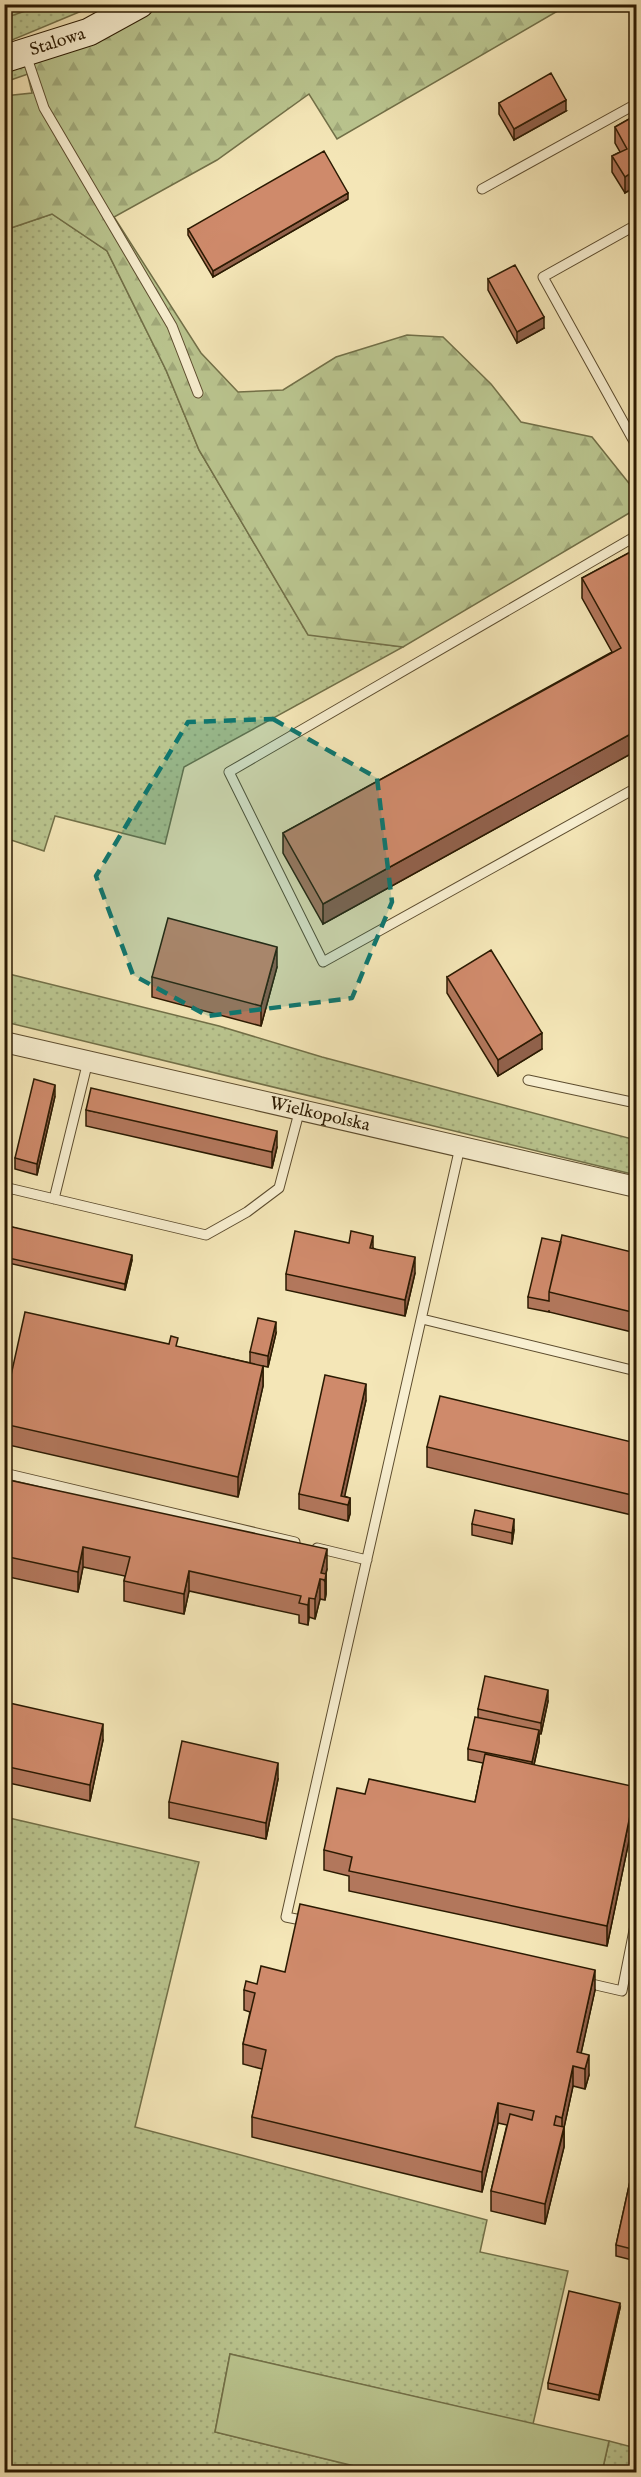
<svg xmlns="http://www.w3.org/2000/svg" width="641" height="2477" viewBox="0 0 641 2477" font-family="'IM FELL English',serif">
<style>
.grass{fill:url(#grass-dots);stroke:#727048;stroke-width:1.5}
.forest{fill:url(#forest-firs);stroke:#727048;stroke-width:1.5}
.garden{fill:#bac58f;stroke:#727048;stroke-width:1.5}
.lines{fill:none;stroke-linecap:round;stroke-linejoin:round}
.lane-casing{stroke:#5d4d2f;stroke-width:11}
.street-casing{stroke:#5d4d2f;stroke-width:22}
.secondary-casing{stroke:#2b1a02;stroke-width:29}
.lane{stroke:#f8efd0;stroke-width:9}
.street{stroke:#f8efd0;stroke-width:20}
.secondary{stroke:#f8efd0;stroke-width:27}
.wall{fill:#b2775c;stroke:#2b1a02;stroke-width:1.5}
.shaded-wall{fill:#91614b;stroke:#2b1a02;stroke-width:1.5}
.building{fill:#cf8a6b;stroke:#2b1a02;stroke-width:1.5}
.marked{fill:#0f766e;fill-opacity:0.2;stroke:#0f766e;stroke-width:4.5;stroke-dasharray:12 8;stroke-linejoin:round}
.labels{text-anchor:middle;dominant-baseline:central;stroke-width:6;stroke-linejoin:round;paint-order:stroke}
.street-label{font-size:18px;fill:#2b1a02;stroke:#f8efd0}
</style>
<defs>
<pattern id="grass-dots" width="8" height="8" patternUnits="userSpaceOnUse" patternTransform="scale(1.5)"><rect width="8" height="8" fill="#bac58f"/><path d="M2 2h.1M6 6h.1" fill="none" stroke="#a0a97a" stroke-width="1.8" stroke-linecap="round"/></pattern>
<pattern id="forest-firs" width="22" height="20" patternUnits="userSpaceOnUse" patternTransform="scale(1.5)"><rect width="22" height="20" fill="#bac58f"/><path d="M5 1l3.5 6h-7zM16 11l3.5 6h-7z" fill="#a0a97a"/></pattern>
</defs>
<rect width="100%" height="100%" fill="#f4e6b7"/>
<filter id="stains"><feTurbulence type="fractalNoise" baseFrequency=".00333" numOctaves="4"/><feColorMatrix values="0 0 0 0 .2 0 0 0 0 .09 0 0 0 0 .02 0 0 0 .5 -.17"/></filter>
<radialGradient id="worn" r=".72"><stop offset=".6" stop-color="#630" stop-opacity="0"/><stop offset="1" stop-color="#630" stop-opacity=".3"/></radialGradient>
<path class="grass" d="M4,5H96L5,43Z
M25,64L28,74L5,82L4,71Z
M52,214L107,251L166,370L199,450L308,634L403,647L184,767L165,844L55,816L44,851L5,838V230Z
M5,973L219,1026L322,1057L636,1140V1175L5,1022Z
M5,1817L199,1862L135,2127L487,2220L480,2252L568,2271L533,2424L230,2354L215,2432L379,2472H5Z
M609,2441L636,2448V2472H602Z"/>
<path class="forest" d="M5,4H43V5L5,18Z
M158,5H568L337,139L309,94L217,160L114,217L201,353L238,392L283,390L336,357L407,335L443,337L491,384L521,422L592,437L636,492V509L403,647L308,635L199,450L166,370L107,251L52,214L5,230L4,96L32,93L25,64L145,13Z"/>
<path class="garden" d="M230,2354L609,2441L602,2472H379L215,2432Z"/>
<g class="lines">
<g class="lane-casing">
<path id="lane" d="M26,55L44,108L172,326L198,393
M482,189L636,104
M636,225L543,277L636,445
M636,536L229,772L323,962L636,788
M528,1080L636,1103
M4,1187L206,1235L247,1212L279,1188L300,1109
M54,1199L88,1061
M422,1319L636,1371
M4,1473L295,1542
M317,1548L367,1560
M306,1921L286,1917L460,1147
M583,1982L622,1991L636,1920"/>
</g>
<g class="street-casing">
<g id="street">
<path id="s1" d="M4,1042L636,1187"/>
</g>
</g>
<g class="secondary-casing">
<g id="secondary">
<path id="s2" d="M4,59L89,32L140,4"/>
</g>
</g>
<use href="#lane" class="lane"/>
<use href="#street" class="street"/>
<use href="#secondary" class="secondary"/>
</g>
<path class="wall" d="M499,103L566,111L514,140L499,114Z
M636,115V182L633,183V188L625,193L612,172V156L620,152L615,143V127Z
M348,199L213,277L188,235V229Z
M488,279L544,328L517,343L488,290Z
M636,363V392L633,385V365Z
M636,549V751L323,924L283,853V833L612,652L582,598V578Z
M277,967L261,1026L152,997V977Z
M447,977L542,1049L498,1076L447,993Z
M55,1096L37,1175L15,1169V1158Z
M86,1110L277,1147L272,1168L86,1126Z
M4,1225L132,1260L125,1290L4,1262Z
M561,1242L636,1253V1333L549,1312V1310V1312L528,1308V1297Z
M373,1248L415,1273L405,1316L286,1290V1274Z
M276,1333L268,1367L263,1366V1386L238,1497L4,1444V1424L178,1347L250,1363V1352Z
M366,1400L344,1496L350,1498V1514L348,1521L299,1509V1494Z
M636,1443V1516L427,1467V1447Z
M4,1479L327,1569L326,1574V1594L325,1600L320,1599L315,1619L309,1617L308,1625L299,1623V1615L189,1591L184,1614L124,1601V1581L125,1576L83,1567L78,1592L4,1576Z
M472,1524L514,1530L512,1544L472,1535Z
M548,1701L541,1734H539V1742L534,1765L636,1807L607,1946L349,1891V1876L324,1870V1850L365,1794L475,1802L483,1763L468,1760V1749L478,1717V1709Z
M5,1702L103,1740L90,1801L4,1782Z
M278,1779L266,1839L169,1818V1802Z
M285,1972L595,1990L581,2053L589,2075L585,2089L573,2086L564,2127V2147L545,2224L491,2211V2191L507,2125L498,2123L482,2192L252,2137V2117L262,2069L243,2064V2044L250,2012L244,2010V1990Z
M636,2154V2261L616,2256V2245Z
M620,2308L599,2400L548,2389V2383Z"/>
<path class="shaded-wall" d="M566,100V111L514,140V129Z
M636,166V182L633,183V188L625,193V177L631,169Z
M348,193V199L213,277V271Z
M544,317V328L517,343V332Z
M636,731V751L323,924V904Z
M277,947V967L261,1026V1006Z
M542,1033V1049L498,1076V1060Z
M55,1085V1096L37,1175V1164Z
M277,1131V1147L272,1168V1152Z
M373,1236V1252L370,1248Z
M132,1255V1260L125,1290V1284Z
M415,1257V1273L405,1316V1300Z
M276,1322V1333L268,1367V1356Z
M263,1366V1386L238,1497V1477Z
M366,1384V1400L343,1504L341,1496Z
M350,1498V1514L348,1521V1505Z
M514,1519V1530L512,1544V1533Z
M83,1547V1567L78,1592V1572Z
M327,1549V1569L324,1580L321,1573Z
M189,1571V1591L184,1614V1594Z
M326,1574V1594L325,1600V1580Z
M320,1579V1599L315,1619V1599Z
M309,1598V1617L308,1625V1605Z
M548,1690V1701L541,1734V1723Z
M103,1724V1740L90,1801V1785Z
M539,1730V1742L532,1773V1762Z
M278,1763V1779L266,1839V1823Z
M636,1787V1807L607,1946V1926Z
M595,1970V1990L578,2067L577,2052Z
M589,2055V2075L585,2089V2069Z
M573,2066V2086L562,2137L564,2127V2147L545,2224V2204L562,2137V2118Z
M498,2103V2123L482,2192V2172Z
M620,2303V2308L599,2400V2395Z"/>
<path class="building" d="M551,73L566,100L514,129L499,103Z
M636,115V166L631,169L633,172L625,177L612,156L627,149L615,127Z
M324,151L348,193L213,271L188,229Z
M515,265L544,317L517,332L488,279Z
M636,363V372L633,365Z
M636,549V731L323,904L283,833L621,648L582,578Z
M168,918L277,947L261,1006L152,977Z
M491,950L542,1033L498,1060L447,977Z
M34,1079L55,1085L37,1164L15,1158Z
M91,1088L277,1131L272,1152L86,1110Z
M4,1225L132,1255L125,1284L4,1257Z
M295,1231L349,1243L351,1231L373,1236L370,1248L415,1257L405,1300L286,1274Z
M562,1235L636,1253V1313L549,1292Z
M542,1238L561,1242L549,1292V1301L528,1297Z
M25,1312L169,1344L171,1336L178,1338L176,1346L263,1366L238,1477L4,1424V1407Z
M258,1318L276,1322L268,1356L250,1352Z
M325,1375L366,1384L341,1496L350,1498L348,1505L299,1494Z
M440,1396L636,1443V1496L427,1447Z
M4,1479L327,1549L321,1573L326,1574L325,1580L320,1579L315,1599L309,1598L308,1605L299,1603L301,1596L189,1571L184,1594L124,1581L130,1557L83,1547L78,1572L4,1556Z
M475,1510L514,1519L512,1533L472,1524Z
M485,1676L548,1690L541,1723L478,1709Z
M5,1702L103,1724L90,1785L4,1766Z
M475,1717L539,1730L532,1762L468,1749Z
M182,1741L278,1763L266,1823L169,1802Z
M485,1754L636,1787L607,1926L349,1871L352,1857L324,1850L337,1788L365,1794L369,1779L475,1802Z
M300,1904L595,1970L577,2052L589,2055L585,2069L573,2066L562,2118L556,2116L554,2125L564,2127L545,2204L491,2191L510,2114L532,2120L534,2111L498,2103L482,2172L252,2117L266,2050L243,2044L255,1993L244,1990L246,1981L257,1984L261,1966L285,1972Z
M636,2154V2250L616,2245Z
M569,2291L620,2303L599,2395L548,2383Z"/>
<path class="marked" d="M273,719L377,778L392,902L352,998L208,1016L133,975L96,876L188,722Z"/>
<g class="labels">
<g class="street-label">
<text stroke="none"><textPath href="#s2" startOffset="56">Stalowa</textPath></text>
<text stroke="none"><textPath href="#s1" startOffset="324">Wielkopolska</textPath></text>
</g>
</g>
<rect width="641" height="2477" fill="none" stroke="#f4e6b7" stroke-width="24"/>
<rect x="6" y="6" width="629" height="2465" fill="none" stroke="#2b1a02" stroke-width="3"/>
<rect x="12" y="12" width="617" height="2453" fill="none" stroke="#2b1a02" stroke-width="1.5"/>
<rect width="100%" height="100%" filter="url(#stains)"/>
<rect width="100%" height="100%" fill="url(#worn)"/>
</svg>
